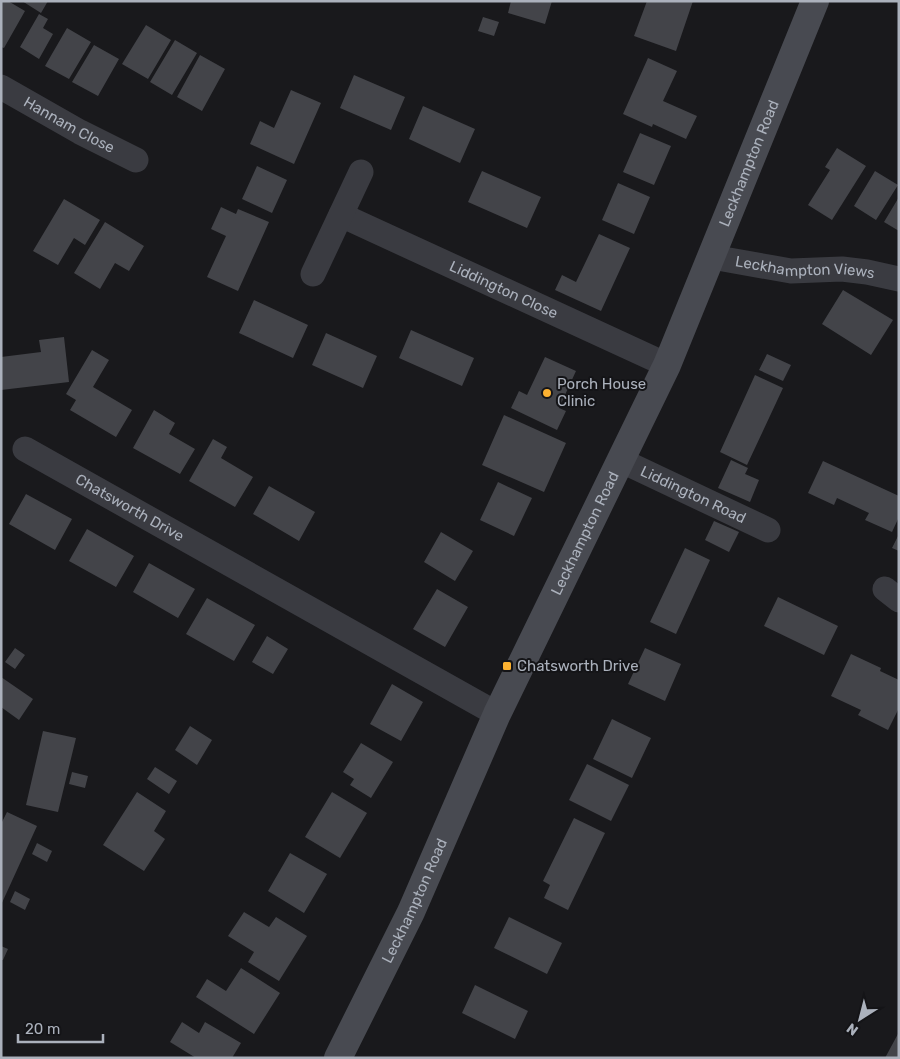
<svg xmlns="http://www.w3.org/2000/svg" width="900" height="1059" viewBox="0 0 900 1059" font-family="Rubik,sans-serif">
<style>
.building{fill:#434449}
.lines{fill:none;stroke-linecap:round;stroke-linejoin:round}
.street{stroke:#3a3b41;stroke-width:25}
.secondary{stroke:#484a51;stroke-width:28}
.poi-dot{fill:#fcb131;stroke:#141417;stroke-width:2}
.labels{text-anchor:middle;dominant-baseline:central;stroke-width:4;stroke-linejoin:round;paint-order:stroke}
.street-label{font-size:15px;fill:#abb1bc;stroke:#141417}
.poi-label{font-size:15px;fill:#abb1bc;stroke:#141417;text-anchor:start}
</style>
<rect width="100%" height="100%" fill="#19191c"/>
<path class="building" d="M1,1H8L25,11L4,48L1,47Z
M22,1H48L41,13Z
M511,1H552L545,24L508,13Z
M647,1H693L676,51L634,36Z
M39,14L48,19L43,28L53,34L39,59L20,47Z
M483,17L499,22L494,36L478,31Z
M146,25L171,40L148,79L122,64Z
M67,28L91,42L69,79L45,66Z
M175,40L197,53L172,95L150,82Z
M94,45L119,59L98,96L72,82Z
M200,55L225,69L202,111L177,97Z
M648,58L677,71L663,101L697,116L686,139L653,124L652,127L623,114Z
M354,75L405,97L391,130L340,108Z
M291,90L321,103L294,164L250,144L260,121L274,128Z
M423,106L475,129L460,163L409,139Z
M640,133L671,146L654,185L623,172Z
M837,148L866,166L832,220L808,205L830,170L825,167Z
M257,166L287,180L272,213L242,199Z
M482,171L541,197L527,228L468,202Z
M875,171L898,185L876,220L854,206Z
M618,183L650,197L634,234L602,220Z
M899,197V231L884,222Z
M64,199L100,220L85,245L74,238L58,265L33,251Z
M221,207L236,214L238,209L269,222L238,291L207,277L226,236L211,229Z
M105,222L144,246L129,271L115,263L100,289L74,273Z
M599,234L630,248L601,311L555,290L562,275L576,282Z
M843,290L893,320L871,355L822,324Z
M254,300L308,325L293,358L239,333Z
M411,330L474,358L462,386L399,358Z
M326,333L377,356L363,388L312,365Z
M64,337L69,382L1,390V357L41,352L39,340Z
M92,350L109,360L93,387L132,410L116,437L70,410L76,400L66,394Z
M767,354L791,365L783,381L759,370Z
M545,357L576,371L559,408L566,411L557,430L511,408L519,391L527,395Z
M755,375L783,388L747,465L720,452Z
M154,410L175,423L169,434L195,449L180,474L133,448Z
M504,415L566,443L544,492L482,465Z
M213,439L227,447L221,458L253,477L235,507L189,481Z
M731,460L748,468L745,474L759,480L750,502L718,488Z
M823,461L899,496V517L892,532L865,520L869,513L837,498L834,505L808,493Z
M498,482L532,498L514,536L480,520Z
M269,486L315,512L299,541L253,514Z
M26,494L72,519L55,550L9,524Z
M714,521L739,532L729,552L705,540Z
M87,529L134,556L116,587L69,561Z
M441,532L473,551L455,581L424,562Z
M899,534V551L892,548Z
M685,548L710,560L676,634L650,622Z
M149,563L195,589L178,618L133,592Z
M437,589L468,607L445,647L413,629Z
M778,597L838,626L824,655L764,626Z
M207,598L255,625L234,661L186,634Z
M267,636L288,649L273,674L252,662Z
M15,648L25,655L15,669L5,662Z
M645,648L681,664L665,701L628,684Z
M851,654L881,668L880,671L899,680V708L888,730L858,715L861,710L831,696Z
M1,677L33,699L19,720L1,707Z
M392,684L423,702L401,741L370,724Z
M612,719L651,738L632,778L593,759Z
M190,726L212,740L197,765L175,750Z
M43,731L76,738L58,812L26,805Z
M361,743L393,762L371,798L350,785L354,779L343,772Z
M587,764L629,785L611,821L569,800Z
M155,767L177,781L169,794L147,779Z
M72,772L88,776L85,788L69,784Z
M137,792L166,811L154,831L165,839L144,871L103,845Z
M332,792L367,813L340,858L305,837Z
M7,812L37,826L1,905V824Z
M574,818L605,833L568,910L544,898L550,885L543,881Z
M37,843L52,851L47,862L32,854Z
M290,853L327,874L304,913L268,891Z
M15,891L30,899L25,910L10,902Z
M244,912L269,927L276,917L307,936L279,981L248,962L254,952L228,936Z
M509,917L562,943L547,974L494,948Z
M1,946L8,949L3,960H1Z
M241,968L280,993L254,1034L196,997L207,979L226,991Z
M475,985L528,1011L515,1039L462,1013Z
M182,1022L199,1033L205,1022L241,1043L232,1058H196L170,1042Z
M899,1032V1058H885Z"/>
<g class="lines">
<g class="street">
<path id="s1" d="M1,87L80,132L136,160"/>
<path id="s2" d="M341,215L667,365"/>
<path id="s3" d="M712,257L791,271L842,269L867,272L899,279"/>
<path d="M313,274L361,172"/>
<path id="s4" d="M25,449L497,714"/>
<path id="s5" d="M620,460L768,530"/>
<path d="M885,589L899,600"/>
</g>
<path class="secondary" id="s6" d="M338,1058L411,912L497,714L667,365L815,1"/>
</g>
<g class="poi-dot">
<circle cx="547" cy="393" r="5"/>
<rect x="502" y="661" width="10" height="10" rx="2.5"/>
</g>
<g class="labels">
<g class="street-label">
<text stroke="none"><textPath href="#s1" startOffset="78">Hannam Close</textPath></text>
<text stroke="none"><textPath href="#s6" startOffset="985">Leckhampton Road</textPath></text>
<text stroke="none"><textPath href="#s3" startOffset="94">Leckhampton Views</textPath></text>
<text stroke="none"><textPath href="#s2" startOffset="179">Liddington Close</textPath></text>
<text stroke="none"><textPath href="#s5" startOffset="81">Liddington Road</textPath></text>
<text stroke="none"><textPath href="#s4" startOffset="120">Chatsworth Drive</textPath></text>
<text stroke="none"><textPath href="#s6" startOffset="580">Leckhampton Road</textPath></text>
<text stroke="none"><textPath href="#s6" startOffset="175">Leckhampton Road</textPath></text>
</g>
<g class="poi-label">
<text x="557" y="384">Porch House<tspan x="557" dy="17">Clinic</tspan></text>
<text x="517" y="666">Chatsworth Drive</text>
</g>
</g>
<rect width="900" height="1059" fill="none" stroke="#abb1bc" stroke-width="5"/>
<g transform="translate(860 1019) rotate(216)" stroke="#141417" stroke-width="4" paint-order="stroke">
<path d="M0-4L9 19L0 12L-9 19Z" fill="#abb1bc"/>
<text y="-8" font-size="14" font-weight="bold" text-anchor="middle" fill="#abb1bc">N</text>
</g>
<path d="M18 1034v8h85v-8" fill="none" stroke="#abb1bc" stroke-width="2.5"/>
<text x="25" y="1034" font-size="15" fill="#abb1bc" stroke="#141417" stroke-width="4" paint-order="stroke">20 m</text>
</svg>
